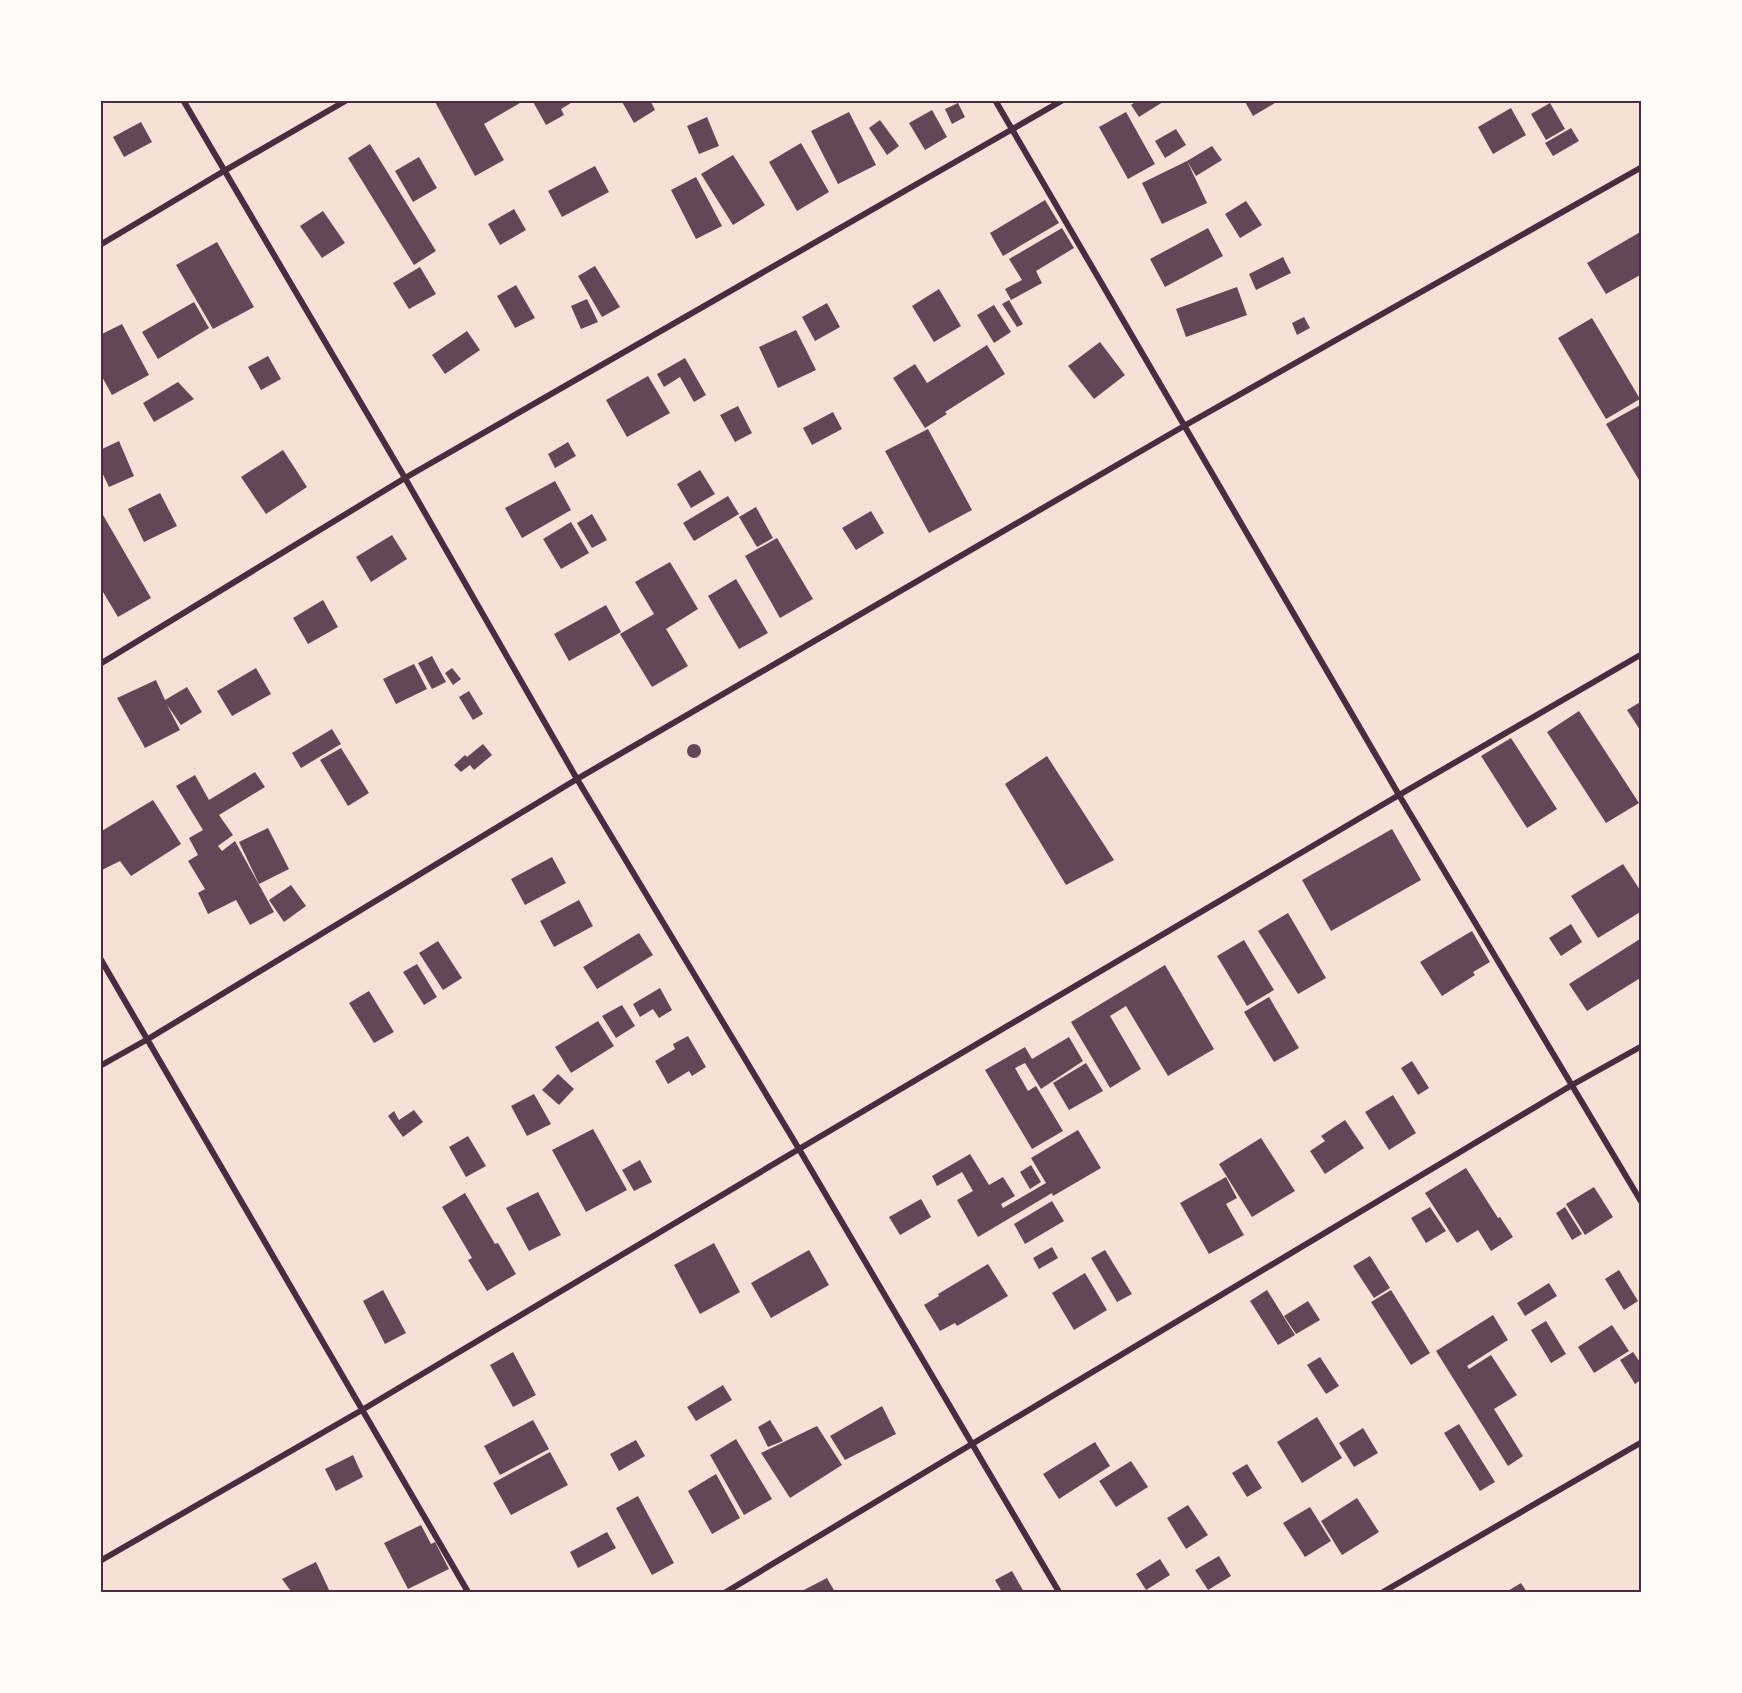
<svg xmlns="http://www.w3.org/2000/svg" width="1742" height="1693" viewBox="0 0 1742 1693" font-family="'Noto Sans',sans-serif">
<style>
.building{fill:#644757}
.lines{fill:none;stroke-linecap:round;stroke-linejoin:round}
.minor{stroke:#4a2c40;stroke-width:6}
.neatline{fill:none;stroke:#4a2c40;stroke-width:2}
</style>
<rect width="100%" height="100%" fill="#f7e1d7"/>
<path class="building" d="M434,100H525L484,124L504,160L475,176Z
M532,100H576L561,109L564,115L546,125Z
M621,100H650L655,110L634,123Z
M1138,100H1166L1139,117L1131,105Z
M1244,100H1280L1253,116Z
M958,103L965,117L952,124L945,109Z
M1550,103L1565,129L1546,140L1531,114Z
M1511,108L1526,135L1493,154L1478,127Z
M932,110L947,137L925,150L909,123Z
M849,112L876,165L838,184L811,131Z
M1126,112L1155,164L1128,179L1099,127Z
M707,117L719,146L699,154L687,126Z
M880,120L899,146L887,155L869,128Z
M141,122L152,142L124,157L113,137Z
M1571,128L1579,141L1553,156L1545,143Z
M1176,129L1186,145L1165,158L1155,141Z
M801,143L829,192L797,211L769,162Z
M370,144L436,251L414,265L348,158Z
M1212,146L1222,160L1196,176L1187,161L1207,203L1162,224L1142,183L1187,161Z
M733,155L765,205L733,225L701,174Z
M419,157L437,188L413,202L395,171Z
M595,166L609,192L562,217L548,191Z
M696,177L722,226L696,239L671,190Z
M1045,200L1059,223L1003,256L990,233Z
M1246,201L1262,225L1240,238L1225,214Z
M514,209L526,230L500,245L488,224Z
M323,211L345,243L322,258L300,226Z
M1062,228L1074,248L1036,271L1042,283L1011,300L1005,289L1022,280L1009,259Z
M1208,228L1223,256L1165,287L1150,259Z
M1642,231V274L1606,294L1587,263Z
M217,242L254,307L213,329L176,265Z
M1283,257L1291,273L1256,290L1249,274Z
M595,266L620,307L602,317L578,276Z
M420,267L436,294L409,309L393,283Z
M516,285L535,318L515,328L497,296Z
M1237,287L1247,315L1186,337L1176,309Z
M939,289L961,326L934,342L912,306Z
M587,299L598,322L581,329L571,306Z
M1009,300L1023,324L1017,327L1002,304Z
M194,302L209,328L158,359L142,332Z
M827,303L840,327L815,341L802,317Z
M994,305L1011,332L994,343L977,315Z
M1304,317L1310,328L1297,335L1292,323Z
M1592,318L1640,399L1606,419L1558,338Z
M122,324L149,375L112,395L100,373V335Z
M796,330L816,370L778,388L759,347Z
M467,331L480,350L445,374L432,355Z
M1100,342L1125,375L1094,399L1068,366Z
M987,345L1005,374L945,412L947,414L925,428L893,378L915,364L927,383Z
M268,356L281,379L261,390L248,367Z
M685,358L706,395L694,402L680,377L664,387L657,374Z
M648,376L670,413L627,437L606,400Z
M178,382L194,399L154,422L143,403Z
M1642,404V479L1639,480L1606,424Z
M738,406L752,433L735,442L720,415Z
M833,412L842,429L812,445L803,428Z
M928,429L972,510L929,533L885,451Z
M119,441L134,476L109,487L100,468V450Z
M568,442L576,456L555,468L548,454Z
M283,450L307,487L266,514L241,477Z
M700,470L715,494L691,508L677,484Z
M555,481L571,510L522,538L505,508Z
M160,493L177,526L144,542L128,509Z
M728,496L739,514L694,541L683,523Z
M756,507L773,538L757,547L739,517Z
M871,511L884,533L856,550L842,528Z
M592,514L607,540L592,548L577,523Z
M103,515L151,598L118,617L100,587V516Z
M571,522L589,553L561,569L543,539Z
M392,535L407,559L371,582L356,557Z
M777,538L813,599L780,618L745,556Z
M670,562L698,609L666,629L688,666L652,687L620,634L654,614L635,582Z
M736,579L768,633L739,649L708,596Z
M323,600L338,627L308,644L293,618Z
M606,605L621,632L569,661L554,634Z
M432,656L446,682L432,689L418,663Z
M414,664L427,689L396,704L383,679Z
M256,668L271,694L232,716L217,691Z
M452,668L461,679L453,685L445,673Z
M156,680L165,700L187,687L202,712L181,725L167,705L180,730L145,748L117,698Z
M469,691L483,714L473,720L459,697Z
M1642,701V733L1627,710Z
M1579,711L1639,803L1606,823L1547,732Z
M332,729L341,744L301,768L292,753Z
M1511,738L1557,809L1527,828L1481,756Z
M483,744L492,755L474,770L470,765L461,772L454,765L465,755L467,757Z
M687 751a7 7 0 1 1 14 0a7 7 0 1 1-14 0Z
M341,748L369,793L348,806L320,760Z
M1047,756L1114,860L1066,885L1005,784Z
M255,772L265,787L219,815L233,835L218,846L222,851L235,841L274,912L250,925L236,900L208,914L198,893L205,889L188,861L198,855L189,838L203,830L176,786L195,775L209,800Z
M153,800L181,844L131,876L120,861L102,870L100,867V832Z
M268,828L289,869L259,884L239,842Z
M1392,829L1421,880L1331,931L1302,880Z
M552,857L566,883L525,905L511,879Z
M1623,864L1642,893V911L1598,938L1571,896Z
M291,885L306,906L284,922L269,900Z
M579,900L593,926L554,947L540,921Z
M1288,913L1326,978L1298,994L1258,931Z
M1571,924L1582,942L1561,956L1549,938Z
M1472,931L1490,962L1473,972L1475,975L1442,996L1420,962Z
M639,933L653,955L597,989L583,967Z
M1640,939L1642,977L1587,1011L1569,984Z
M1244,940L1274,990L1247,1006L1217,956Z
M438,941L462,978L443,990L419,953Z
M417,964L437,997L424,1005L403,972Z
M1165,965L1214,1049L1168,1076L1126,1006L1110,1016L1141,1069L1110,1088L1071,1022Z
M660,988L672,1010L659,1018L653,1009L640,1017L633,1004Z
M369,991L394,1032L374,1043L349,1003Z
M1269,997L1299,1048L1274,1062L1244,1012Z
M622,1005L635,1026L616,1038L602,1016Z
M598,1021L614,1046L571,1073L555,1047Z
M688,1036L706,1067L692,1076L689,1071L668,1084L655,1061L675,1049L673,1044Z
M1069,1037L1083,1061L1041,1089L1025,1063L1015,1068L1028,1091L1036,1086L1063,1131L1032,1149L985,1070L1025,1047L1032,1059Z
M1412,1061L1429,1088L1418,1095L1401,1068Z
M1086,1063L1103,1091L1069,1110L1053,1083Z
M558,1074L574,1089L559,1105L542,1090Z
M534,1094L551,1124L527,1136L511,1106Z
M1393,1095L1416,1133L1389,1150L1365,1112Z
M414,1110L423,1122L403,1137L388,1116L394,1111L399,1120Z
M1345,1120L1364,1148L1325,1174L1310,1151L1325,1141L1321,1136Z
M593,1129L627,1190L586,1212L552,1150Z
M1078,1130L1101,1168L1053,1196L1052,1193L978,1237L957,1200L973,1191L962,1172L937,1186L932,1176L970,1154L989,1185L1003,1177L1015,1196L1001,1204L1003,1208L1046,1183L1031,1158Z
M468,1136L486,1166L466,1177L449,1147Z
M1261,1138L1295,1191L1252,1217L1219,1164Z
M640,1160L652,1182L634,1191L622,1170Z
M1031,1165L1041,1182L1030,1189L1020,1172Z
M1466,1168L1498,1218L1500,1217L1513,1237L1491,1251L1478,1230L1457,1243L1425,1193Z
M1226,1177L1237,1198L1226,1204L1244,1235L1209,1254L1180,1203Z
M1594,1187L1613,1217L1585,1235L1566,1204Z
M538,1192L561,1235L529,1251L506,1208Z
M465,1193L495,1244L498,1243L516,1274L487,1291L468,1260L472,1258L442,1207Z
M921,1199L931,1217L900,1235L889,1217Z
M1052,1201L1064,1221L1025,1244L1014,1224Z
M1430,1207L1446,1231L1426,1243L1411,1218Z
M1565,1207L1582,1234L1572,1240L1556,1213Z
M714,1243L740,1292L700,1314L674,1265Z
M1052,1247L1058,1258L1039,1269L1033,1258Z
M809,1250L829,1285L771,1318L751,1283Z
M1105,1250L1132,1294L1117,1302L1091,1258Z
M1370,1256L1390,1288L1374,1298L1353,1266Z
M988,1264L1008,1296L957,1326L955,1323L940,1331L924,1305L939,1296L938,1294Z
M1619,1270L1638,1301L1624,1310L1605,1279Z
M1085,1273L1107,1310L1074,1330L1052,1293Z
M1549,1283L1557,1296L1525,1316L1517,1303Z
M383,1290L406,1333L385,1344L363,1301Z
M1267,1290L1295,1335L1278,1345L1250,1301Z
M1391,1290L1430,1353L1411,1365L1371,1302Z
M1308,1301L1320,1320L1296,1334L1284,1316Z
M1493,1315L1508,1340L1467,1366L1460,1355L1469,1369L1491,1355L1517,1395L1494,1409L1523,1456L1508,1466L1436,1351Z
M1546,1321L1566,1354L1551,1363L1531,1330Z
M1612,1325L1629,1351L1594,1373L1578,1347Z
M513,1352L536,1395L513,1407L490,1365Z
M1633,1352L1642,1365V1379L1635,1384L1620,1360Z
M1320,1357L1339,1386L1326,1394L1307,1365Z
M723,1385L732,1400L696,1421L687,1407Z
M882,1406L896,1434L845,1460L830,1436Z
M1317,1417L1342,1458L1302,1483L1277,1442Z
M533,1420L549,1449L500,1475L484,1446Z
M770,1420L783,1441L768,1447L758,1427Z
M1459,1424L1495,1482L1480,1491L1444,1433Z
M817,1426L842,1465L790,1498L761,1453Z
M1363,1428L1378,1453L1354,1467L1339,1443Z
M736,1439L772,1499L744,1515L710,1455Z
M636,1440L645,1456L619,1471L610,1454Z
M1095,1442L1110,1466L1059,1499L1043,1474Z
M550,1452L568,1485L511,1515L493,1483Z
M353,1455L363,1477L336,1491L325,1469Z
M1131,1461L1148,1487L1116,1507L1099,1481Z
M1247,1464L1262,1488L1247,1497L1232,1473Z
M716,1474L740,1518L712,1534L688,1491Z
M638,1496L674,1563L652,1575L616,1508Z
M1357,1498L1379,1532L1342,1555L1321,1521Z
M1188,1505L1208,1535L1186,1549L1167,1518Z
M1310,1507L1331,1541L1305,1557L1283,1523Z
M421,1525L431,1544L435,1542L449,1569L408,1589L384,1543Z
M607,1532L616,1548L578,1568L570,1552Z
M1219,1556L1231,1576L1208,1590L1195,1570Z
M1160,1559L1170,1575L1146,1590L1136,1574Z
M316,1562L330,1592H286L290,1590L282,1579Z
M1012,1571L1024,1592H1002L995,1580Z
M827,1578L835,1592H800Z
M1521,1583L1527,1592H1506Z"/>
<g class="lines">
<path class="minor" d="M183,100L405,478L577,779L799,1149L1059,1592
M995,100L1399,795L1642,1203
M100,245L224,171L347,100
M100,664L405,478L1063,100
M100,958L468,1592
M100,1066L148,1039L577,779L1184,426L1642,167
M100,1561L362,1410L799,1149L1399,795L1642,654
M726,1592L972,1444L1572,1085L1642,1046
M1383,1592L1642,1442"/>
</g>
<rect width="1742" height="1693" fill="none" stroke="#fffaf5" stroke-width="204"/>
<rect x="102" y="102" width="1538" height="1489" class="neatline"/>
</svg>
